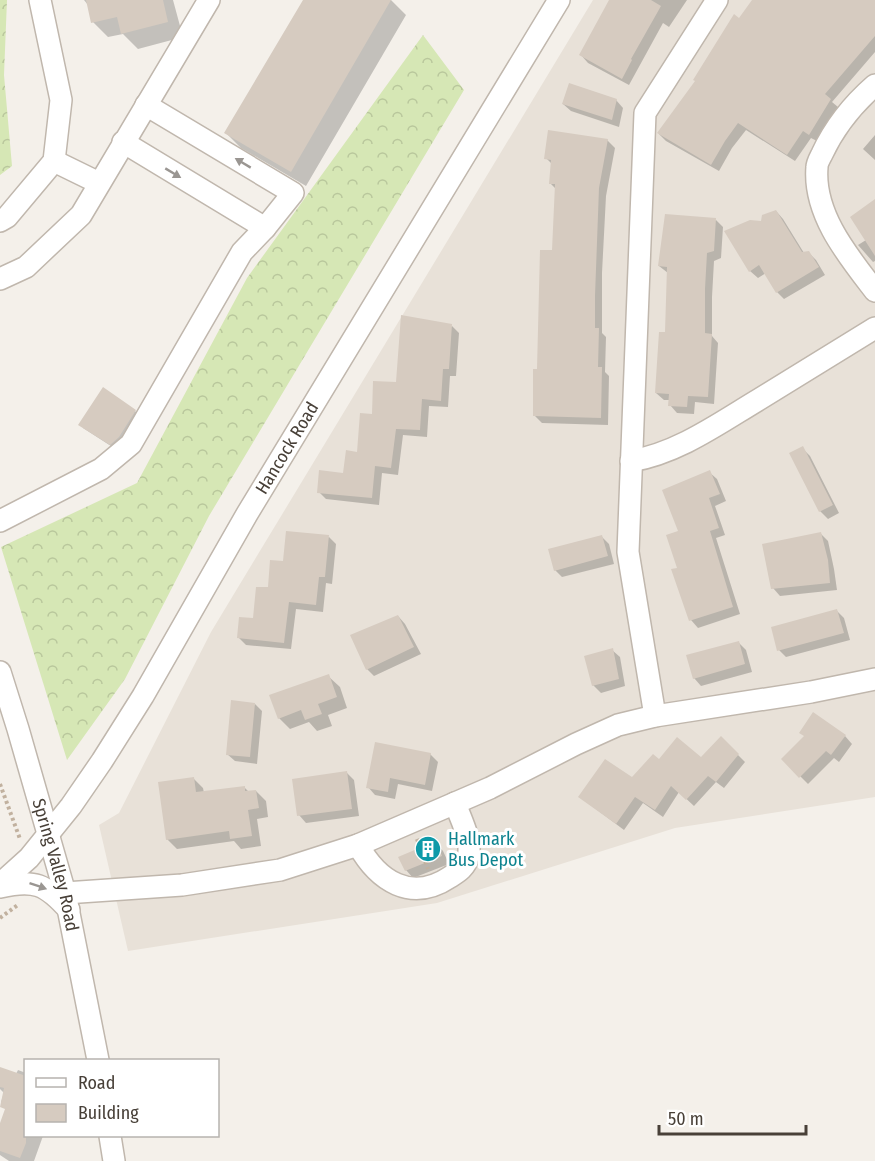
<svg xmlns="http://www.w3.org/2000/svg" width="875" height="1161" viewBox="0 0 875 1161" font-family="'Fira Sans Condensed',sans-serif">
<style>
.residential{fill:#e8e1d8}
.forest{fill:url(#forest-crowns)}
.shadow{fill:#0003}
.building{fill:#d6cbc0}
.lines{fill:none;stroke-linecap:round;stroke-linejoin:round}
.minor-casing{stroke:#c0b7ad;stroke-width:24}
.path{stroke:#c1b19f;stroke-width:4;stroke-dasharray:3 3;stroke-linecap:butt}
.minor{stroke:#fff;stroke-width:21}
.oneway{fill:#9a9692}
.labels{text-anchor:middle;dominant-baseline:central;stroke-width:6;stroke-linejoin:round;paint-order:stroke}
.street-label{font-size:18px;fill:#484038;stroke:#fff}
.culture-label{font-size:18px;fill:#0d838f;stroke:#fff;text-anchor:start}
</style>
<defs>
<pattern id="forest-crowns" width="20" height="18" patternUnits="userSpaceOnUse" patternTransform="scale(1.5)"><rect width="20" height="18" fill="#d6e7b5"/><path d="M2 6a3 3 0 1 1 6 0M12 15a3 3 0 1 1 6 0" fill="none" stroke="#b9c79c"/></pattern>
</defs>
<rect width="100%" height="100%" fill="#f4f0ea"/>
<path class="residential" d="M593,0H875V797L675,828L437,903L128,951L99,825L119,813L211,632Z"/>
<path class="forest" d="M0,0H7L4,75L12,166L0,175Z
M423,35L464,90L209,516L125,679L67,760L1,547L137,483L247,278Z"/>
<path class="shadow" d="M84,0H173L183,37L138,49L123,34L108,37L93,22L88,5Z
M305,0H391L406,15L306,186L241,148L226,133Z
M611,0H687L669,27L663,23L629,85L588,63L581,55Z
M754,0H875V52L832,102L838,107L817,141L811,138L795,161L746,130L732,148L719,171L666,141L659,134Z
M616,100L623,108L619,127L571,111L563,104Z
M875,135V160L863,149Z
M607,140L615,148L606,196L602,273V333L606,337L605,372L609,376L608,425L542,423L535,416L553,251L557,190L550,183L552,164L546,158Z
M875,201V261L873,262L858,245L866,240Z
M776,211L783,219L804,253H809L816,260L825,275L784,299L777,292L766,273L758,278L750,271L763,223Z
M716,220L723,227L721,258L714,261L712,297V336L718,343L714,404L695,402L694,414L677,413L670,405V400H664L656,393L667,334L668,273L659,266Z
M452,326L459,333L456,376H450L448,407L429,406L427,437L403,435L398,475L382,473L379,505L326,499L319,492L344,474L359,453L373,415L397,384Z
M135,411L138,414L122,441L114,448L83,428Z
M802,448L810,456L839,513L828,519L820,511Z
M709,472L717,479L726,501L715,506L725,535L716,538L740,614L698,628L691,620L679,568Z
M820,533L828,541L834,569L837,590L780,596L773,588Z
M329,537L336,544L332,584L326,583L323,612L296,609L291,649L246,645L238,637L254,620L284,563Z
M602,537L609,544L614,564L562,577L555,570Z
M837,611L844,618L850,640L786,657L779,650Z
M398,616L405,624L421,654L374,676L367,669Z
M738,642L746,650L752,672L701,686L694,678Z
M612,650L620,657L625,686L601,693L593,685Z
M328,676L340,687L347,708L328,715L332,726L317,731L309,722L290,729L279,718Z
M255,704L262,711L257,764L235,761L227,754Z
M845,736L852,744L839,762L834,758L808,784L783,759Z
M721,738L745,762L724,788L716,782L694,806L679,792L663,817L643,803L624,830L580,797L632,779L659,761L701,759Z
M430,754L438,762L432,791L398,784L395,799L375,795L368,787Z
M347,773L354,780L359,816L306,823L299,815Z
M193,778L203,788L204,793L244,787L249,792L256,791L266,801L268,817L257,819L261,846L241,849L234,841L177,849L167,839Z
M436,843L443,851L449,864L413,878L406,870Z
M0,1069L16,1074L18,1070L26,1073V1136H43L34,1161H9L0,1155V1128L6,1110L1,1102L4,1093L0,1089Z"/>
<path class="building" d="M86,0H163L168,22L121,34L117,17L91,23Z
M303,0H391L291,172L224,133Z
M609,0H651L661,6L631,59L632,60L622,79L579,55Z
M752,0H875V36L825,94L831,99L809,135L803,131L787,155L738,123L725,141L711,165L657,133L695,81L693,80L734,14L739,18Z
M569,83L617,99L612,120L562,104Z
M548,130L608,139L599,188L595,296V328H599L598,367H602L601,418L533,416V369H537L540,250H552L555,184H549L551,160L544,159Z
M875,199V256L850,217Z
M776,210L802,252L809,251L819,267L776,293L759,265L749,272L724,231L750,220L761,221L762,215Z
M665,214L716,218L714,251L707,253L705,289V333L712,334L708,397L688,396L687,407L668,406L669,394L655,393L659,332H665L667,267L658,266Z
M401,315L452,324L449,369H443L441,401L422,399L420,430L396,429L391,468L375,466L372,498L317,493L319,470L343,473L346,450L357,452L360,413L372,414L373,381L396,382Z
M103,387L136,410L119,437L110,445L78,425Z
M803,446L833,505L819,512L789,453Z
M710,470L720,494L709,498L719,528L710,531L733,607L689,621L671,569L677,568L666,535L678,531L662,490Z
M286,531L329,535L325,577H319L316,605L289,602L284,643L237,638L239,617L253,618L256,587H268L270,560L283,561Z
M821,532L828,560L830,583L771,589L762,544Z
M602,535L608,556L554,571L548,549Z
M837,609L844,633L777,651L771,627Z
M398,615L414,647L366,670L350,635Z
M739,641L745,664L693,679L686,655Z
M613,648L619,679L592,686L584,656Z
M329,674L337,697L318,704L322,714L305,720L301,710L278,719L269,695Z
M231,700L255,703L250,757L226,755Z
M813,712L846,735L831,755L826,751L799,778L781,759L804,736L799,733Z
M721,736L739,754L716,782L708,776L686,800L671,786L655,810L635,797L616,824L578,797L605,759L632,777L653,754L659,759L677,737L701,757Z
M375,742L431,753L425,785L390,778L388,792L366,788Z
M347,771L352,809L297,816L292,779Z
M194,777L196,792L245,786V791L256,790L259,808L248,810L252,836L230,839L229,831L166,840L158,782Z
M436,841L442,856L405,871L398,857Z
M0,1067L26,1076V1143L20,1158L0,1151V1123L5,1109L0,1107L4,1088L0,1087Z"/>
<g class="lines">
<g class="minor-casing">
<g id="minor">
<path d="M875,85C852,105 835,126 822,154C820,158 817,163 817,167C813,214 848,256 875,291"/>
<path d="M123,142L265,228"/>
<path d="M54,161L99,183"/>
<path d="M0,221L7,217L54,161L61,100L40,0"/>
<path d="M0,279L26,267L81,215L209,0"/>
<path d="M631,461C678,453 718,424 758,400C797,376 836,352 875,328"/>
<path d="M0,521L101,469L131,444L242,252L265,228L293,193L146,105"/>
<path id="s1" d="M0,672L18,729L65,893L98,1060"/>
<path d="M655,716L628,552L645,113L717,0"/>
<path d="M358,845C378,881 411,903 450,877C458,872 466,867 468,857C473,841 460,818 455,803"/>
<path id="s2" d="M0,884L29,858L71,806L102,761L143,696L247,514L559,0"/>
<path d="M0,887C34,879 46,884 69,910"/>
<path d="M65,893L182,885L280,870L358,845L490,788L576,744L618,725L655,716L811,692L875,679"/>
<path d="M110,1136L114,1161"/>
</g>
</g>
<path class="path" d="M0,784L20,839
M417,839L428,869
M0,918L19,904"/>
<use href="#minor" class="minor"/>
</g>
<defs><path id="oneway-solid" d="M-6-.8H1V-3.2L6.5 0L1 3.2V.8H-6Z" transform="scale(1.5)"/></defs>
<g class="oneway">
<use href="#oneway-solid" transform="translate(243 163) rotate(-149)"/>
<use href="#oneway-solid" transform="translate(173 173) rotate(31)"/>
<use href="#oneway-solid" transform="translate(38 886) rotate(19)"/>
</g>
<defs>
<g id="building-disc" transform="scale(1.35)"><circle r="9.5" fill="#0f9aa8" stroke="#fff"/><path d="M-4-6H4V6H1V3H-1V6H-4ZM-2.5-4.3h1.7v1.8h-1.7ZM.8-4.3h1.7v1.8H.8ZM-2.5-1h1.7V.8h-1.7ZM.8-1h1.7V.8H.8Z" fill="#fff"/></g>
</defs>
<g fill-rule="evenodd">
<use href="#building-disc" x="428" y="849"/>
</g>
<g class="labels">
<g class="street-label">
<text stroke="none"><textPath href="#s2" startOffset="524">Hancock Road</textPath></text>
<text stroke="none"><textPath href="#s1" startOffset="201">Spring Valley Road</textPath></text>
</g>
<g class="culture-label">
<text x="448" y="839">Hallmark<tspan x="448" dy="21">Bus Depot</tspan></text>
</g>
</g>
<rect x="24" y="1059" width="195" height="78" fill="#ffffff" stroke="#b6b3af" stroke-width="1.5"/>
<rect x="36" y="1078" width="30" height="9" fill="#ffffff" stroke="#b6b3af" stroke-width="1.5"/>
<text x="78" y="1089" font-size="18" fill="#484038">Road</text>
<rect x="36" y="1104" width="30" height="18" fill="#d6cbc0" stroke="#b6b3af" stroke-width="1.5"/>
<text x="78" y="1119" font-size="18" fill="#484038">Building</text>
<path d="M659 1125v9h147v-9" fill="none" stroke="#484038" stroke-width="3"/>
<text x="668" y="1125" font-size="18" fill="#484038" stroke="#ffffff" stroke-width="4.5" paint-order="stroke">50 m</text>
</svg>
